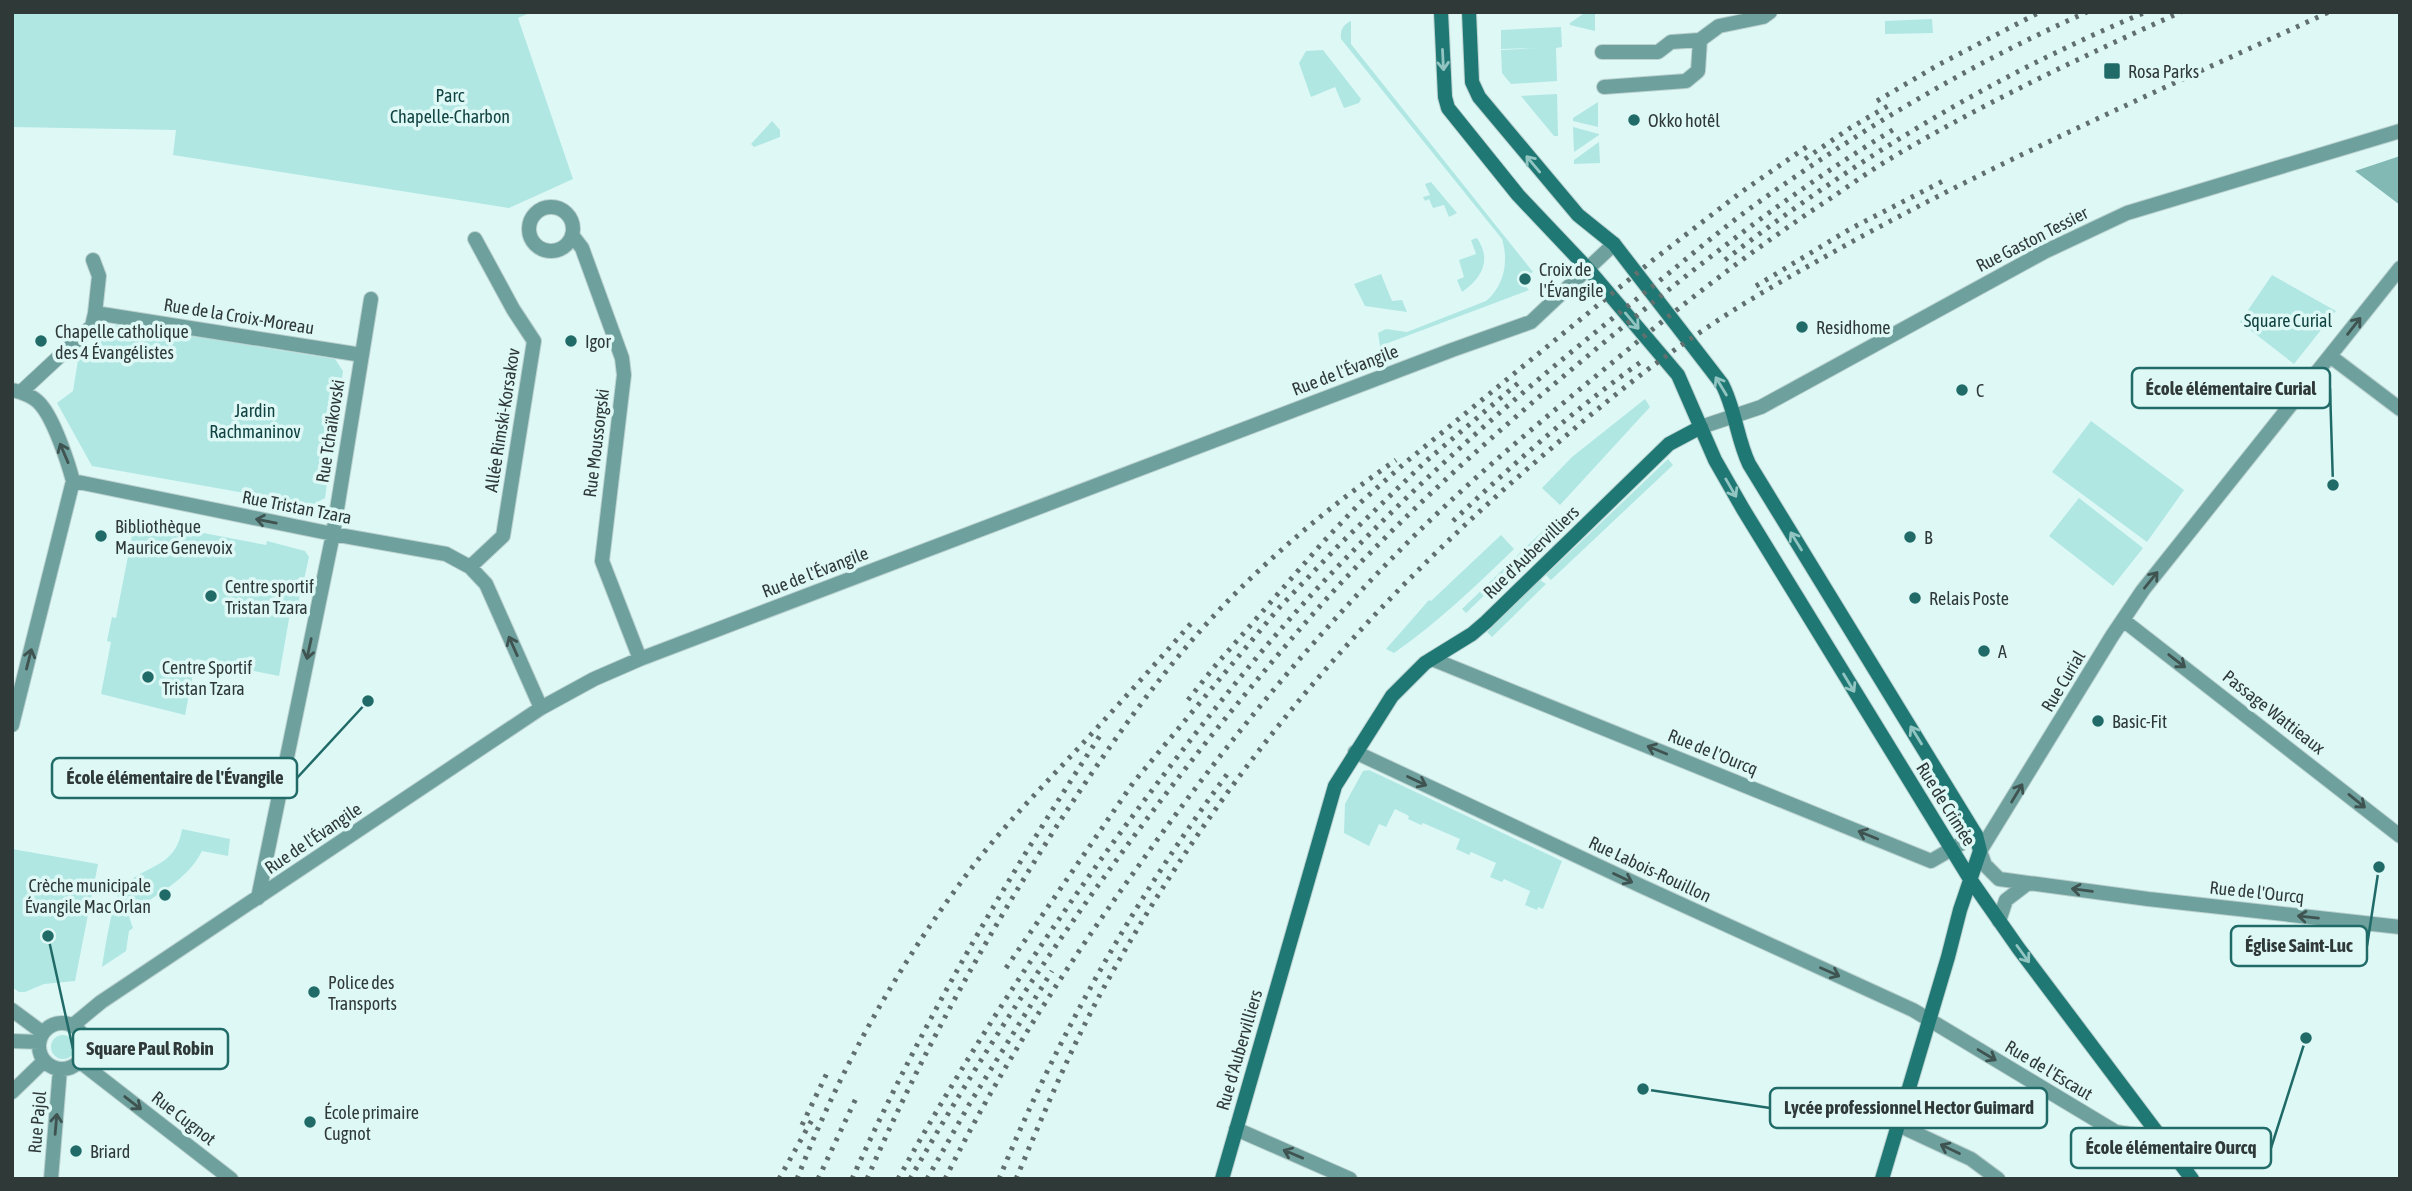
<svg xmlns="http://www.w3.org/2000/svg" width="2412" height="1191" viewBox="0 0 2412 1191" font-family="'Asap Condensed',sans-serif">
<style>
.green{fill:#b0e7e3}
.forest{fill:#82b9b5}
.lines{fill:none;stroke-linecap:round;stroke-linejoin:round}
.street-casing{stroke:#bbd2d0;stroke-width:16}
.secondary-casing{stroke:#bbd2d0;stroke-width:16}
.street{stroke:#6ea09d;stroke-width:14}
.secondary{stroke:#207874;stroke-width:14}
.rail{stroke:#61706e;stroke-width:5;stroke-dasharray:3.5 7;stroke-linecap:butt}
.oneway{stroke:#92c5c2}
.oneway2{stroke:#3f5351}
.poi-dot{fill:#206b68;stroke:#def8f6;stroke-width:2.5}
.labels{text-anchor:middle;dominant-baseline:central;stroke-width:7;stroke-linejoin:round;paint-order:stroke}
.poi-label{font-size:18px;fill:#2f3938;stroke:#def8f6;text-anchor:start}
.park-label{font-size:18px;fill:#104341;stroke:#def8f6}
.street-label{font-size:18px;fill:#2f3938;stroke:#def8f6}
.leader{fill:none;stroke:#206b68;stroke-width:2.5}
.callout-dot{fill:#206b68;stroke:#def8f6;stroke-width:2.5}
.callout{fill:#def8f6;stroke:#206b68;stroke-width:2.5}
.callout-label{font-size:19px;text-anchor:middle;font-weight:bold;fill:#2f3938}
</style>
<rect width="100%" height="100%" fill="#def8f6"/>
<path class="green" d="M12,12H532L518,18L573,179L509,208L173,155L176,130L12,127Z
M1586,12H1595V31L1570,25V23Z
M1932,19L1933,33L1885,34V21Z
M1351,21V44L1533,272L1526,276L1523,283L1529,290L1380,346L1378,333L1386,329L1407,332L1486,301C1504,286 1509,262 1502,239L1341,39C1340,30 1343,25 1351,21Z
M1561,27L1562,47L1556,48L1557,81L1511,84L1502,73L1501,50L1540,48L1501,49V30Z
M1323,50L1361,99L1359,103L1344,108L1335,87L1311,97L1299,63L1306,51Z
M1557,94L1558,136H1554L1521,96Z
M1598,102V127L1573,121V118Z
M772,121L780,130V137L754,147L751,144Z
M1573,127L1599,134V135L1574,152Z
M1599,142L1600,163L1574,164V160Z
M1431,182L1457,213L1449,217L1444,205L1433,208L1429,199L1425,201L1423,197L1430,195L1425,184Z
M1477,238C1492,260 1482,278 1462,292L1457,280L1464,277L1459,260L1476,254L1471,240Z
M1381,274L1392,301L1402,300L1407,312L1365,306L1354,284Z
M2272,275L2336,311L2294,364L2240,322Z
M118,324L335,359L343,371L325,498L312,505L92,466L57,403L73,391L78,360Z
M1645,399L1650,407L1560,505L1542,488L1572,457Z
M2091,421L2184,490L2147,542L2052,472Z
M1668,459L1673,465L1551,580L1546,575Z
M2079,498L2143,548L2113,586L2049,536Z
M135,520L266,545L267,541L305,551L309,557L303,584H300L299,603L292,602L279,676L196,659L185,715L101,694L111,642L107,641L112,617L116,618Z
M1553,521L1558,524L1466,613L1462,609Z
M1501,535L1514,549C1476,586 1438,622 1394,653L1386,649L1429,600L1431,601Z
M1540,580L1546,584L1492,637L1487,632Z
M1369,770L1562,861L1543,909L1538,907L1537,910L1525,905L1530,891L1504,879L1502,882L1490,877L1496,863L1471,852L1469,855L1456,849L1460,839L1423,823L1421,825L1408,819L1409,816L1395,809L1386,827L1379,824L1369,846L1344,833L1345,804L1363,771Z
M182,829L230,839L228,856L202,851C188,880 154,896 128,914L133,928L129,931L126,951L102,967C105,950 112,899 122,888C144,864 176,869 182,829Z
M12,849L98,864L75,981L44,984L25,992H19L12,987Z
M51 1047a12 12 0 1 1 24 0a12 12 0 1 1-24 0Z"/>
<path class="forest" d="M2400,156V205L2355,171Z"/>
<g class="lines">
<g class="street-casing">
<path id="street" d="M1602,52H1658L1671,42L1700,40L1719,26L1763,17L1770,12
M1604,87L1686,81L1698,71L1700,40
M529 229a22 22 0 1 1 44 0a22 22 0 1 1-44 0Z
M572,235L582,248L622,358L624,375L602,561L640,659
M93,260L99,276L95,313
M2400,268L2143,590L2112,636L1980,851L1985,865L1999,879L2148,899L2400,927
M2330,356L2400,409
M12,390C22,392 35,397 41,405C54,420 68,462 73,481L333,534L446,554L470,567L486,584L541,708
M21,392L92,326L95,313L362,355
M1701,427L1761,407L2044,252L2127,213L2400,131
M470,567L503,536L534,341L513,309L475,239
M2123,620L2400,836
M1432,659L1931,861L1976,835
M12,725L73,481
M1355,752L1639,885L1913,1010L2116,1132L2142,1136L2154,1131
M258,898L333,534L371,299
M1999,921L2006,900L2027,884
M12,1010L43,1033
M39 1046a23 23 0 1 1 46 0a23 23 0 1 1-46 0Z
M72,1026L101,1002L541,708L594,679L640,659L1452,350L1531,322L1614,244
M12,1041L39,1042
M79,1061L231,1179
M12,1092L44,1061
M1898,1125L1971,1159L1998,1179
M1236,1129L1350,1179
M51,1179L60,1069"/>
</g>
<g class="secondary-casing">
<path id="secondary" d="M1441,12L1445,97L1448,108L1518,195L1588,269L1678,375L1715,460L1743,509L1970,879L2019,949L2192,1179
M1469,12L1472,82L1479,97L1578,215L1614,244L1722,384C1735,408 1737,439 1749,464L1976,835L1980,851L1960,910L1948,957L1882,1179
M1222,1179L1335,786L1392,696L1425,663L1472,634L1486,622L1669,444L1701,427"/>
</g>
<use href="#street" class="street"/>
<use href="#secondary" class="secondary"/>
<path class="rail" d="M1877,101L1938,65L2040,12
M1805,159L1850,128L1893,103
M1725,260C1854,160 1994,75 2146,12
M1756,286L1850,229L1945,180
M1453,521C1513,464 1577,407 1645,359
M1188,700L1215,666L1324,541L1360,503L1406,462L1653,260L1740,193L1812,143
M1006,968L1133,783L1278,609L1340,544L1425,462L1523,379
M802,1125L827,1073
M779,1179L813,1118
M797,1179C842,1064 902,958 977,861C1010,819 1048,781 1084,742C1121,702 1158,661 1194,620
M818,1179L858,1094
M852,1179C922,1023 1008,876 1101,734
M867,1179C921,1054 987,935 1060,821C1109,746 1161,671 1223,606C1276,551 1334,503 1396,460
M898,1179C975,1040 1063,907 1159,781C1219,702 1281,624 1351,553C1441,460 1541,375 1643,294C1681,264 1717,232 1756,204C1860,130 1970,64 2087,12
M910,1179C1004,1014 1113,856 1233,709C1276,657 1320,603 1368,555C1445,476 1528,405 1613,335C1703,261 1796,188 1896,128
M927,1179L970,1103L1052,971
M945,1179C1001,1066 1069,962 1142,861C1221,750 1308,643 1403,547C1471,478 1545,418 1619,357C1686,301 1755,248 1828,200C1849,186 1871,170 1893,157C1986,102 2083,56 2181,12
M999,1179C1059,1033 1137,895 1231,769
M1016,1179C1043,1115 1070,1050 1103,989C1219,778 1364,607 1547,452C1598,408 1649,366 1705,329C1750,298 1798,272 1846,245C2002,159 2167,87 2329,12"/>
</g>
<defs><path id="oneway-shaft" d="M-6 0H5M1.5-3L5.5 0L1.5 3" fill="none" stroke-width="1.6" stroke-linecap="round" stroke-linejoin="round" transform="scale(1.75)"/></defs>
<g class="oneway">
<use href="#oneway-shaft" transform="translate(1443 60) rotate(87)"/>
<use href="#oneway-shaft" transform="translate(1533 164) rotate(-130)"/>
<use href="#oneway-shaft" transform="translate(1632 321) rotate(50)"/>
<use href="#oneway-shaft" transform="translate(1721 386) rotate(-121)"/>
<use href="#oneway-shaft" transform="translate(1731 488) rotate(60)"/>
<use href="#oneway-shaft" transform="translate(1796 541) rotate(-122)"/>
<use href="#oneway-shaft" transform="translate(1849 683) rotate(59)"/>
<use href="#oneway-shaft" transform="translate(1916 735) rotate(-122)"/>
<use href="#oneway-shaft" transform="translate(2023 954) rotate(54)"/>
</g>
<g class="oneway2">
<use href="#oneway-shaft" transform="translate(2354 326) rotate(-52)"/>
<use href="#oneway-shaft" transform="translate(64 453) rotate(-113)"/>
<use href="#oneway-shaft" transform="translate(266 521) rotate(-169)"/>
<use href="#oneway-shaft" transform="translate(2151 580) rotate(-51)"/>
<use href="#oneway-shaft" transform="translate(513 646) rotate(-114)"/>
<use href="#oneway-shaft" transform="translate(309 649) rotate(102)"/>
<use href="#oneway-shaft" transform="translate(29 659) rotate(-76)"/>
<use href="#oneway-shaft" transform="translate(2177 661) rotate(38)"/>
<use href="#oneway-shaft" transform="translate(1657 750) rotate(-158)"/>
<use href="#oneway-shaft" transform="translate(1417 781) rotate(25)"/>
<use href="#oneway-shaft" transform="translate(2017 793) rotate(-59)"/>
<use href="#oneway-shaft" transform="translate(2357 801) rotate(39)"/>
<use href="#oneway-shaft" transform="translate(1868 835) rotate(-158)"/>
<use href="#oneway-shaft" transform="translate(1623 878) rotate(25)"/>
<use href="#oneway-shaft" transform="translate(2082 890) rotate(-173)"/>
<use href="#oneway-shaft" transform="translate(2308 917) rotate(-174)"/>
<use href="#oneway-shaft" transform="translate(1830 972) rotate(24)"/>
<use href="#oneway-shaft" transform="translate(1987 1055) rotate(31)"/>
<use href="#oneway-shaft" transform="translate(133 1103) rotate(38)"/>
<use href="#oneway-shaft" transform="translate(56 1124) rotate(-85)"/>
<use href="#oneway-shaft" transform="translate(1950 1149) rotate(-154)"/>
<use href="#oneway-shaft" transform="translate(1293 1154) rotate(-157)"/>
</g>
<g class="poi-dot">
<rect x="2103" y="62" width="18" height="18" rx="3.5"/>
<circle cx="1634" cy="120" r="7"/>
<circle cx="1525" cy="279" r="7"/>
<circle cx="1802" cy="327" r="7"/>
<circle cx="41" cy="341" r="7"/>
<circle cx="571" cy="341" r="7"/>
<circle cx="1962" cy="390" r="7"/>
<circle cx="101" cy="536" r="7"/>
<circle cx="1910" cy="537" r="7"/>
<circle cx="211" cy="596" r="7"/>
<circle cx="1915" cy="598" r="7"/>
<circle cx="1984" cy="651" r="7"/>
<circle cx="148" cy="677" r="7"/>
<circle cx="2098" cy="721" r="7"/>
<circle cx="165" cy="895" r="7"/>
<circle cx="314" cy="992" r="7"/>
<circle cx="310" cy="1122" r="7"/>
<circle cx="76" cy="1151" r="7"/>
</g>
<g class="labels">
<g class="poi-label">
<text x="2128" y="71">Rosa Parks</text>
<text x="1648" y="120">Okko hotêl</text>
<text x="1539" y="269">Croix de<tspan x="1539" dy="21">l'Évangile</tspan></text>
<text x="1816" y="327">Residhome</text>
<text x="55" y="331">Chapelle catholique<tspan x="55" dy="21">des 4 Évangélistes</tspan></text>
<text x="585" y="341">Igor</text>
<text x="1976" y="390">C</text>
<text x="115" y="526">Bibliothèque<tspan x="115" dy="21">Maurice Genevoix</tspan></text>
<text x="1924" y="537">B</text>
<text x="225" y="586">Centre sportif<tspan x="225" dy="21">Tristan Tzara</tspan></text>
<text x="1929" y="598">Relais Poste</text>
<text x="1998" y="651">A</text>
<text x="162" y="667">Centre Sportif<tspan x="162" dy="21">Tristan Tzara</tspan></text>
<text x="2112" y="721">Basic-Fit</text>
<text x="151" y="885" text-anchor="end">Crèche municipale<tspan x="151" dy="21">Évangile Mac Orlan</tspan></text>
<text x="328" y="982">Police des<tspan x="328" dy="21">Transports</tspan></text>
<text x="324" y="1112">École primaire<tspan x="324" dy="21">Cugnot</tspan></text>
<text x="90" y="1151">Briard</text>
</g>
<g class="park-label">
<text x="450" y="95">Parc<tspan x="450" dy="21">Chapelle-Charbon</tspan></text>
<text x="2288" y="320">Square Curial</text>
<text x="255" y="410">Jardin<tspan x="255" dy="21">Rachmaninov</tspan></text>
</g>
<g class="street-label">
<text transform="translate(2032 239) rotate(-27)">Rue Gaston Tessier</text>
<text transform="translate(239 316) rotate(9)">Rue de la Croix-Moreau</text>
<text transform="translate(1345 370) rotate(-21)">Rue de l'Évangile</text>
<text transform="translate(502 420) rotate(-81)">Allée Rimski-Korsakov</text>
<text transform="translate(330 431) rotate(-81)">Rue Tchaïkovski</text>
<text transform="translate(596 443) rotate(-83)">Rue Moussorgski</text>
<text transform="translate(297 507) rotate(11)">Rue Tristan Tzara</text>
<text transform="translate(1531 552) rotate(-44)">Rue d'Aubervilliers</text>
<text transform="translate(815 572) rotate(-21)">Rue de l'Évangile</text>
<text transform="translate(2063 681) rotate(-59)">Rue Curial</text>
<text transform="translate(2274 712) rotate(38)">Passage Wattieaux</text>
<text transform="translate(1713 752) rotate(22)">Rue de l'Ourcq</text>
<text transform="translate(1946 804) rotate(58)">Rue de Crimée</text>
<text transform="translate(313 838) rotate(-34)">Rue de l'Évangile</text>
<text transform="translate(1650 869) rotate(25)">Rue Labois-Rouillon</text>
<text transform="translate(2257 892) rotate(6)">Rue de l'Ourcq</text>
<text transform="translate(1239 1050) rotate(-74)">Rue d'Aubervilliers</text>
<text transform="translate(2049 1070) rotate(31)">Rue de l'Escaut</text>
<text transform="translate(184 1118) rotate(38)">Rue Cugnot</text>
<text transform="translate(37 1122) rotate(-85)">Rue Pajol</text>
</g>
</g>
<path class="leader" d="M2333 485L2330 388M368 701L297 778M2379 867L2367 946M48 936L73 1049M1643 1089L1770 1108M2306 1038L2271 1148"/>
<g class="callout-dot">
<circle cx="2333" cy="485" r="7"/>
<circle cx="368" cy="701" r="7"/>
<circle cx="2379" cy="867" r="7"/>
<circle cx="48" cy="936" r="7"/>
<circle cx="1643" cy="1089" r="7"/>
<circle cx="2306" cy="1038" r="7"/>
</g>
<g class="callout">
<rect x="2132" y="368" width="198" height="40" rx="7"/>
<rect x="52" y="758" width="245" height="40" rx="7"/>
<rect x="2231" y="926" width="136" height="40" rx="7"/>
<rect x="73" y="1029" width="155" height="40" rx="7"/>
<rect x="1770" y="1088" width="277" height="40" rx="7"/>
<rect x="2071" y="1128" width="200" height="40" rx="7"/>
</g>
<g class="callout-label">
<text x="2231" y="395">École élémentaire Curial</text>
<text x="175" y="784">École élémentaire de l'Évangile</text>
<text x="2299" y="952">Église Saint-Luc</text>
<text x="150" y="1055">Square Paul Robin</text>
<text x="1909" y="1114">Lycée professionnel Hector Guimard</text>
<text x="2171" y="1154">École élémentaire Ourcq</text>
</g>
<rect width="2412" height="1191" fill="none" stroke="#2f3938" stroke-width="28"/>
</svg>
